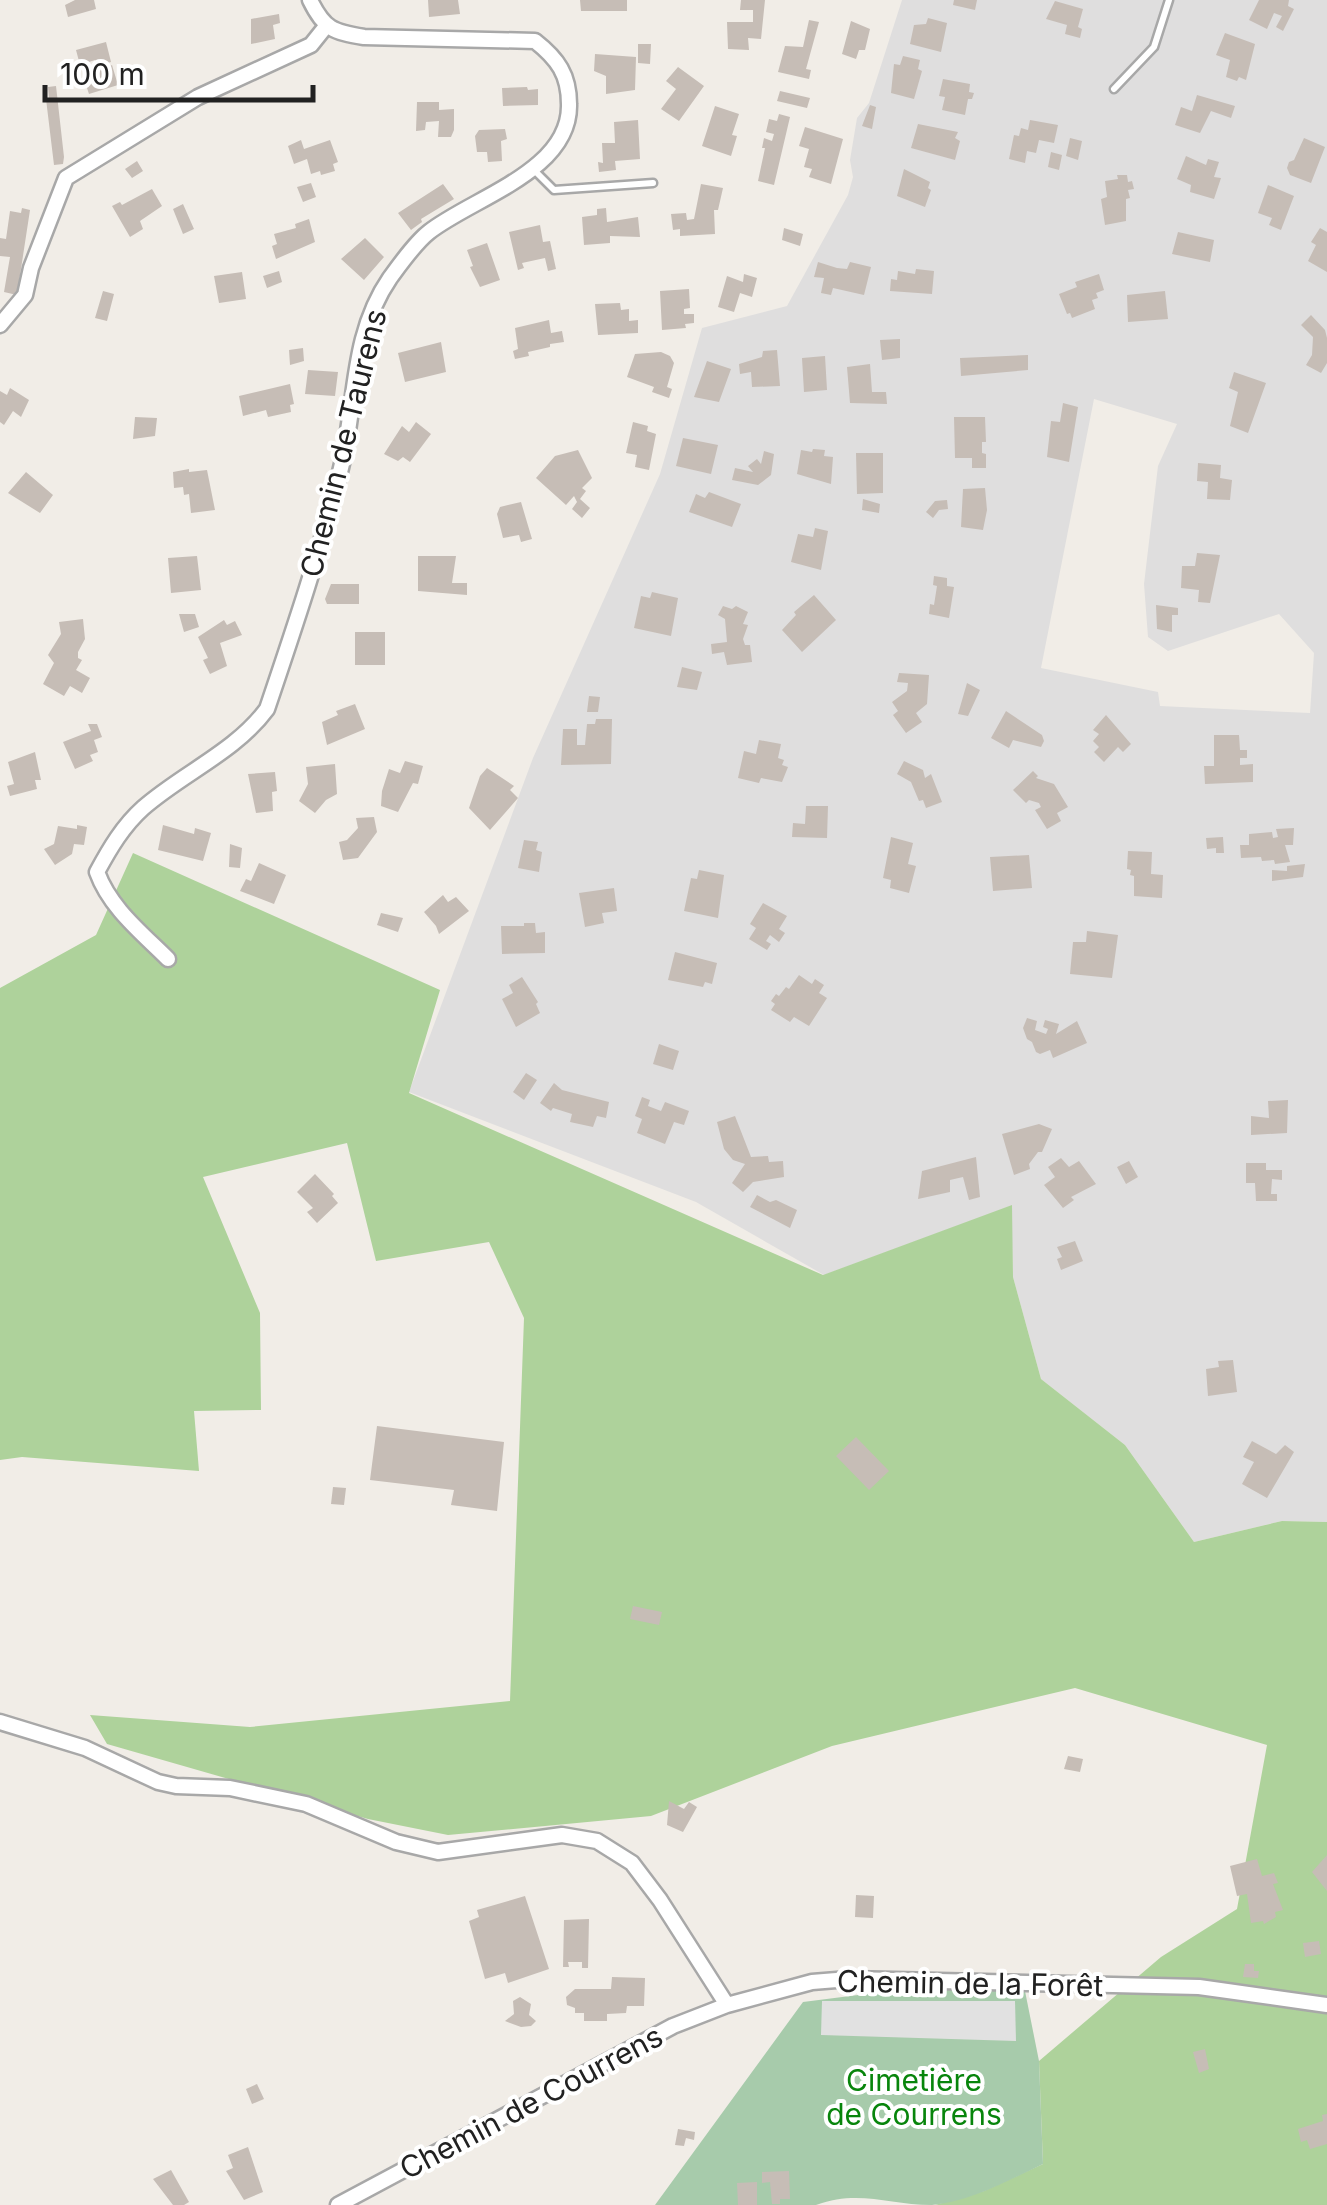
<svg xmlns="http://www.w3.org/2000/svg" width="1327" height="2205" viewBox="0 0 1327 2205" font-family="Inter,sans-serif">
<style>
.residential{fill:#dfdede;fill-rule:evenodd}
.forest{fill:#aed29b}
.cemetery{fill:#a7cbab}
.parking{fill:#e1e1e1}
.building{fill:#c6bdb6}
.lines{fill:none;stroke-linecap:round;stroke-linejoin:round}
.lane-casing{stroke:#a8a8a8;stroke-width:11}
.street-casing{stroke:#a8a8a8;stroke-width:19}
.lane{stroke:#fff;stroke-width:6}
.street{stroke:#fff;stroke-width:14}
.labels{text-anchor:middle;dominant-baseline:central;stroke-width:8;stroke-linejoin:round;paint-order:stroke}
.street-label{font-size:30px;fill:#212121;stroke:#fff}
.park-label{font-size:30px;fill:#08850c;stroke:#fff}
</style>
<rect width="100%" height="100%" fill="#f1ede7"/>
<path class="residential" d="M902,0H1327V1522L1282,1521L1194,1542L1125,1445L1041,1379L1013,1277L1011,1206L824,1275L696,1202L409,1092L533,758L660,474L702,328L787,306L848,195L853,177L850,160L857,118L869,103ZM1094,399L1177,424L1158,466L1144,584L1148,637L1168,651L1279,614L1314,653L1310,713L1160,706L1158,692L1041,668Z"/>
<path class="forest" d="M133,853L440,990L409,1093L823,1275L1012,1205L1013,1277L1041,1379L1125,1445L1194,1542L1282,1521L1327,1522V2205H935L984,2191L1043,2164L1039,2061L1161,1957L1237,1909L1267,1745L1075,1688L832,1746L651,1816L448,1835L368,1819L107,1744L90,1715L250,1727L510,1701L524,1318L489,1242L376,1261L347,1143L203,1177L260,1313L261,1410L194,1411L199,1471L22,1457L0,1460V988L96,935Z"/>
<path class="cemetery" d="M1024,1986L1039,2061L1043,2164C1009,2180 970,2202 932,2205C889,2205 859,2189 816,2205H655L803,2002L921,1987Z"/>
<path class="parking" d="M822,2001H1015L1016,2041L821,2035Z"/>
<path class="building" d="M75,0H94L96,9L68,17L65,5Z
M428,0H458L460,14L429,17Z
M580,0H627V11H581Z
M741,0H765L761,39L748,38L749,50L728,49L727,22H753V10H740Z
M954,0H977L975,10L953,5Z
M1259,0H1289L1288,6L1294,9L1283,31L1276,27L1282,16L1274,13L1267,29L1249,20Z
M1055,1L1083,9L1078,27L1082,29L1080,38L1065,34L1067,25L1046,19Z
M279,14L280,23L273,25L275,39L251,44V19Z
M928,18L947,23L941,52L910,44L914,25L926,24Z
M809,20L819,22L806,69L811,70L809,79L778,72L785,46L803,47Z
M851,21L870,29L865,50H859L856,59L842,54Z
M1225,33L1255,44L1246,80L1239,77L1237,81L1226,77L1230,60L1216,55Z
M106,42L111,62L107,63L108,67L112,65L118,85L89,94L84,79L99,74L95,60L80,65L76,50Z
M638,44H651L650,64L638,63Z
M595,54L636,57L635,90L606,94V76L594,71Z
M903,56L920,60L918,69L922,71L914,99L891,93L894,64L900,65Z
M678,67L704,86L679,121L661,109L676,89L666,81Z
M943,79L970,84L969,92L974,93L972,99H968L965,115L942,110L945,97L939,96Z
M56,86L64,157L63,164L54,165L46,99H49L48,87Z
M527,87L528,90L538,89V105L503,106L502,88Z
M780,91L810,98L807,108L777,101Z
M1197,95L1235,106L1231,118L1211,111L1200,133L1175,125L1181,107L1192,111Z
M417,102H439V110L454,109V130L451,137H438L439,121L426,122L425,130L416,131Z
M870,105L876,107L872,129L862,126Z
M715,106L739,114L732,135L737,136L731,156L702,146Z
M779,114L790,117L774,185L758,181L765,148H762L764,138L772,141L774,134L766,132L769,119L777,121Z
M638,120L640,159L615,161L616,170L599,172L598,162L603,163L602,143H615L614,122Z
M1030,120L1058,125L1054,143L1039,140L1036,153L1027,151L1025,163L1009,159L1014,135L1019,136L1021,128L1028,130Z
M918,124L958,132L955,138L960,141L955,160L911,148Z
M805,127L843,139L831,184L809,177L812,169L804,167L809,149L799,146Z
M505,129L507,139L501,141L502,161L488,162L487,152H477L475,136L479,130Z
M1070,138L1082,141L1078,160L1066,156Z
M1304,138L1325,147L1311,183L1290,175L1287,168L1289,162L1294,160Z
M301,140L304,149L330,140L338,162L333,164L335,171L321,175L320,171L311,174L307,159L294,164L288,146Z
M1051,152L1062,155L1059,170L1048,167Z
M1186,156L1206,165L1208,159L1219,162L1214,177L1221,178L1214,199L1190,192L1191,185L1177,179Z
M137,161L143,171L132,178L125,169Z
M904,169L930,182L928,188L931,190L925,207L897,196Z
M1117,175H1127L1128,182L1132,181L1134,189L1128,190L1130,198L1126,199V221L1105,225L1101,199L1107,197L1105,181L1118,179Z
M311,183L316,197L303,202L297,187Z
M443,184L454,199L421,219L422,222L411,230L398,213Z
M701,184L723,188L718,210H714L715,234L680,236V229L673,230L671,214L686,213L687,220L694,219Z
M1268,185L1294,196L1281,230L1269,225L1272,218L1258,213Z
M152,189L162,206L140,221L143,229L130,237L112,206L120,202L122,205Z
M183,204L194,229L183,234L173,209Z
M22,208L30,210L17,295L4,292L10,257L0,256V238L6,239L10,211L21,213Z
M606,208L607,222L638,217L640,237L610,236V243L584,245L582,217L597,215V209Z
M309,219L315,242L276,259L272,246L277,244L274,234L296,228L295,224Z
M540,225L543,242L550,241L556,269L548,271L545,258L522,263L524,268L518,270L509,232Z
M784,228L803,234L800,246L782,240Z
M1320,228L1327,232V272L1308,261L1316,245L1311,242Z
M1178,232L1214,240L1210,262L1172,254Z
M365,238L384,257L364,280L341,259Z
M487,243L500,280L480,287L470,267L473,266L467,250Z
M818,262L837,268L847,269L850,262L871,267L864,295L833,288L831,295L821,293L824,278L814,277Z
M916,269L934,271L932,294L890,291L891,279L897,280L898,271L915,274Z
M279,271L282,282L267,288L263,276Z
M242,272L246,299L219,303L214,276Z
M744,274L757,278L752,297L740,293L734,312L718,307L727,276L743,282Z
M1099,274L1104,290L1096,293L1098,298L1092,300L1095,309L1072,318L1070,313L1067,314L1059,294L1077,287L1075,282Z
M689,289L690,308L684,309V314H694V323L685,324L686,328L662,330L660,291Z
M103,291L114,294L107,321L95,318Z
M1165,291L1168,319L1128,322L1127,295Z
M620,303L621,310L629,309V321L638,320V333L598,335L595,304Z
M1311,315L1325,330L1327,338V363L1321,373L1306,365L1312,355L1313,337L1301,325Z
M549,320L551,333L562,331L564,342L550,344V347L528,352L529,356L515,359L513,351L518,349L515,328Z
M900,339V358L882,360L880,340Z
M441,342L446,372L405,382L398,353Z
M303,348L304,361L290,365L289,350Z
M777,350L780,386L752,387L751,372L740,374L739,364L762,357L763,351Z
M661,352L670,356L674,363L667,387L672,389L669,398L652,392L654,387L627,377L635,354Z
M1028,355V370L961,376L960,358Z
M825,356L827,390L804,392L802,358Z
M707,361L731,369L719,402L694,397Z
M870,364L872,392H886L887,404L850,403L847,367Z
M308,370L338,372L335,396L305,394Z
M1234,372L1266,383L1248,433L1230,426L1238,392L1229,388Z
M290,384L294,404L290,405L291,412L268,417L266,410L243,416L239,396Z
M10,388L29,400L21,417L13,411L4,425L0,422V391L7,395Z
M1063,403L1078,407L1069,462L1047,457L1051,421L1060,422Z
M135,417L157,418L155,436L133,439Z
M954,417H985L986,442H982V453L986,454V468H972V458H955Z
M416,422L431,434L410,462L403,457L398,461L384,454L402,426L409,432Z
M633,422L648,426L647,431L656,434L649,470L635,467L637,455L626,453Z
M683,438L718,445L711,474L676,466Z
M813,449L825,450L824,456L833,457L831,484L797,474L801,450L812,452Z
M578,450L592,478L582,488L586,491L580,499L590,508L582,518L572,509L577,502L574,496L566,505L536,478L555,456Z
M764,451L774,454L771,475L758,485L732,480L735,468L753,472L748,466L757,459L761,464Z
M856,453H883V493L857,494Z
M1198,463L1221,465L1220,478L1232,480L1230,500L1207,499L1208,482L1197,481Z
M189,469V472L207,470L215,510L191,513L189,494L184,495L183,487L174,488L173,472Z
M26,472L53,495L40,513L8,493Z
M985,488L987,510L983,530L961,527L963,489Z
M709,492L741,504L732,527L689,512L696,494L705,498Z
M863,499L880,504L879,513L862,510Z
M947,500L948,509L939,510L933,518L926,512L935,501Z
M521,502L532,539L521,542L519,535L503,538L497,514L500,507Z
M815,528L828,531L821,570L791,562L798,534L813,537Z
M1197,553L1220,555L1210,603L1198,602L1199,590L1181,588L1182,566H1195Z
M197,556L201,590L171,593L168,558Z
M418,556H456L452,583H467V595L418,591Z
M934,576L947,578V586L954,587L949,618L929,614L930,604L934,605L937,586L933,585Z
M331,584H359V604H327L325,599Z
M652,592L678,598L671,636L634,628L641,596L650,598Z
M814,595L836,620L802,652L782,630L796,615L794,612Z
M1156,605L1178,608V615H1172V632L1157,629Z
M723,606L732,609L736,606L748,612L743,624L748,625L743,639L745,645H750L752,662L727,665L724,652L712,654L711,644L727,642L725,619L718,615Z
M179,614H195L199,627L184,632Z
M83,619L85,639L78,652V658L82,660L76,670L90,678L82,693L70,686L64,696L43,684L54,663L48,655L61,634L59,622Z
M224,620L227,625L235,621L242,635L220,643L227,666L210,674L203,660L208,658L198,637Z
M355,632H385V665H355Z
M682,667L702,672L697,690L677,687Z
M899,673L929,675L927,704L916,713L922,722L906,733L893,715L898,711L892,702L907,691L908,683L897,682Z
M967,683L980,690L968,716L958,714Z
M589,696L600,697L598,712H587Z
M355,704L365,729L327,745L322,722L338,715L336,711Z
M1006,711L1042,735L1044,741L1041,747L1013,740L1009,748L991,738Z
M1106,715L1131,744L1123,752L1118,747L1104,762L1094,752L1099,747L1093,741L1099,734L1093,730Z
M596,719H612L611,764L561,765L563,729H577V745H585L587,724H595Z
M88,724H97L102,737L94,740L98,752L90,755L93,761L75,769L63,742L91,731Z
M1214,735H1239L1240,750H1247V758H1240V765L1253,764V782L1205,784L1204,766H1214Z
M759,740L781,744L778,758L784,760L782,765L788,767L782,782L761,778L759,783L738,778L744,751L756,754Z
M35,752L41,780H35L37,789L10,796L7,786L14,784L8,762Z
M405,761L423,766L418,784L413,783L398,812L381,806L382,791L389,769L400,773Z
M904,761L923,770L925,778L931,774L942,802L926,808L923,800L919,801L911,782L897,774Z
M335,764L337,794L326,800L315,813L299,801L308,784L306,767Z
M487,768L514,786L510,790L518,798L490,830L469,808L480,776Z
M1033,771L1038,776L1036,778L1054,784L1068,807L1057,813L1061,821L1047,829L1035,810L1041,807L1039,803L1029,800L1026,803L1013,790Z
M275,772L277,791L272,792L273,811L256,813L248,774Z
M806,806H828L827,838L792,837L793,823L805,824Z
M374,817L377,832L358,858L343,860L339,842L347,840L358,828L356,818Z
M77,825L87,827L84,845L74,844L72,854L55,865L44,849L54,844L58,826L77,829Z
M163,825L194,834L195,828L211,833L203,861L158,850Z
M1294,828L1293,845H1285L1290,862L1275,864L1274,860L1262,861L1261,857L1241,858L1240,845H1249V834L1272,832L1273,838L1278,837L1276,829Z
M891,837L913,843L908,864L916,866L909,893L890,888L891,880L883,878Z
M1223,837L1224,853H1216V848L1207,849L1206,838Z
M524,840L538,842L536,850L542,852L539,872L518,868Z
M230,844L242,848L240,868L229,867Z
M1128,851L1152,852L1151,874L1163,875L1162,898L1134,896V876L1130,875L1131,870L1127,869Z
M1029,855L1032,888L993,891L990,857Z
M259,863L286,875L274,904L240,891L246,879L251,881Z
M1305,864L1303,877L1272,881V870L1287,871V866Z
M699,870L724,875L718,918L684,911L691,878L697,879Z
M614,888L617,911L602,913L604,923L585,927L579,893Z
M443,895L448,902L456,897L469,911L439,934L436,926L424,912Z
M763,903L787,916L779,929L785,933L779,942L770,935L766,941L771,944L767,950L749,939L756,928L750,924Z
M381,913L403,918L398,932L377,925Z
M524,923H535L536,933L545,932V953L502,954L501,926H524Z
M1087,931L1118,935L1112,978L1070,974L1073,942H1086Z
M675,952L717,963L712,984L705,982L703,987L668,980Z
M799,975L812,984L815,979L824,985L819,993L827,998L809,1026L794,1017L790,1022L771,1010L775,1004L771,1001L776,994L779,996L786,987L789,989Z
M522,977L538,1002L536,1004L540,1013L516,1027L502,999L513,993L509,985Z
M1027,1018L1037,1021L1035,1030L1046,1034L1048,1029L1043,1027L1045,1020L1059,1024L1056,1034L1077,1021L1087,1043L1053,1058L1050,1050L1040,1054L1036,1052L1032,1042L1027,1039L1023,1028Z
M659,1044L679,1051L673,1070L653,1064Z
M526,1073L537,1080L524,1100L513,1092Z
M554,1083L562,1090L609,1102L606,1118L597,1116L593,1127L570,1122L572,1114L553,1108L551,1111L540,1103Z
M642,1097L650,1100L648,1106L661,1111L665,1102L689,1111L684,1125L674,1122L665,1144L637,1133L642,1119L635,1116Z
M1288,1100L1287,1133L1251,1135V1116L1269,1118L1268,1101Z
M735,1116L751,1157L768,1156L769,1162L783,1161L784,1177L753,1182L743,1192L732,1183L745,1164L733,1160L724,1149L717,1122Z
M1039,1124L1052,1129L1042,1152H1038L1029,1164L1030,1169L1014,1175L1002,1134Z
M976,1157L980,1197L969,1200L963,1177L950,1180V1192L918,1199L922,1171Z
M1061,1158L1069,1167L1079,1161L1096,1184L1071,1197L1074,1200L1063,1208L1044,1185L1055,1177L1048,1167Z
M1129,1161L1138,1177L1126,1184L1117,1167Z
M1246,1163H1266V1170H1282V1180L1272,1179L1271,1194H1277V1201H1256L1255,1183H1246Z
M315,1174L334,1194L332,1196L338,1203L317,1223L307,1212L313,1208L297,1192Z
M757,1195L770,1202L776,1200L797,1210L790,1228L750,1207Z
M1075,1241L1083,1261L1061,1270L1057,1259L1062,1257L1057,1247Z
M1233,1360L1237,1392L1208,1396L1206,1369L1219,1367L1218,1361Z
M377,1426L504,1442L497,1511L451,1505L454,1490L370,1480Z
M856,1437L889,1471L869,1490L836,1456Z
M1252,1441L1276,1454L1285,1445L1294,1452L1267,1498L1242,1484L1254,1462L1243,1457Z
M333,1487L346,1488L344,1505L331,1504Z
M633,1606L662,1612L659,1625L630,1619Z
M1068,1756L1083,1759L1080,1772L1064,1769Z
M669,1801L684,1809L689,1802L697,1807L683,1832L667,1825Z
M1327,1855V1891L1312,1872Z
M1257,1859L1262,1876L1274,1873L1278,1883L1273,1884L1283,1910L1275,1912L1276,1917L1264,1924L1263,1921L1251,1923L1247,1894L1237,1896L1230,1866Z
M856,1895L874,1896L873,1918L855,1917Z
M525,1896L549,1969L508,1983L505,1973L485,1979L469,1921L479,1917L477,1910Z
M589,1919L588,1968H582V1962H568L569,1967H563L564,1920Z
M1319,1941L1321,1954L1305,1957L1303,1943Z
M1245,1964H1254V1971H1259L1258,1978L1243,1977Z
M612,1977L645,1978L644,2006H627L626,2013L607,2014V2021H584V2013H575V2008L567,2005L566,1997L575,1989H611Z
M520,1997L531,2004L529,2015L536,2021L531,2026L521,2027L505,2021L514,2014L513,2001Z
M1205,2049L1209,2069L1199,2073L1193,2052Z
M257,2084L264,2099L252,2104L246,2089Z
M1327,2114V2144L1310,2149L1307,2140L1301,2142L1298,2129L1323,2121L1322,2115Z
M678,2129L695,2132L694,2140L686,2138L684,2146L675,2145Z
M248,2147L263,2192L244,2200L226,2171L233,2168L228,2155Z
M171,2170L189,2202L184,2205H173L153,2179Z
M789,2171L790,2199H780V2204H772L770,2182L762,2183V2172Z
M757,2182V2205H738L737,2183Z"/>
<g class="lines">
<g class="lane-casing">
<path id="lane" d="M1114,89L1154,47L1169,0
M533,169L554,190L653,183"/>
</g>
<g class="street-casing">
<path id="street" d="M0,325L25,295L31,268L66,178L198,97L311,45L327,25
M168,959C142,933 110,908 97,872C110,848 123,826 143,808C183,773 235,752 267,709C294,629 321,549 341,468C357,403 350,336 390,278C401,263 415,243 429,232C472,198 571,171 569,104C569,75 558,59 535,41L364,37C333,32 324,29 310,0
M0,1722L85,1748L158,1782L176,1786L230,1788L306,1804L396,1842L438,1852L562,1835L597,1841L632,1863L660,1900L727,2005L812,1982L849,1979L1199,1987L1327,2005
M338,2205L673,2026L727,2005"/>
</g>
<use href="#lane" class="lane"/>
<use href="#street" class="street"/>
</g>
<g class="labels">
<g class="street-label">
<text transform="translate(343 443) rotate(-76)">Chemin de Taurens</text>
<text transform="translate(970 1983) rotate(1)">Chemin de la Forêt</text>
<text transform="translate(531 2102) rotate(-28)">Chemin de Courrens</text>
</g>
<g class="park-label">
<text x="914" y="2080">Cimetière<tspan x="914" dy="34">de Courrens</tspan></text>
</g>
</g>
<path d="M45 85v15h268v-15" fill="none" stroke="#212121" stroke-width="5"/>
<text x="60" y="85" font-size="30" fill="#212121" stroke="#ffffff" stroke-width="8" paint-order="stroke">100 m</text>
</svg>
